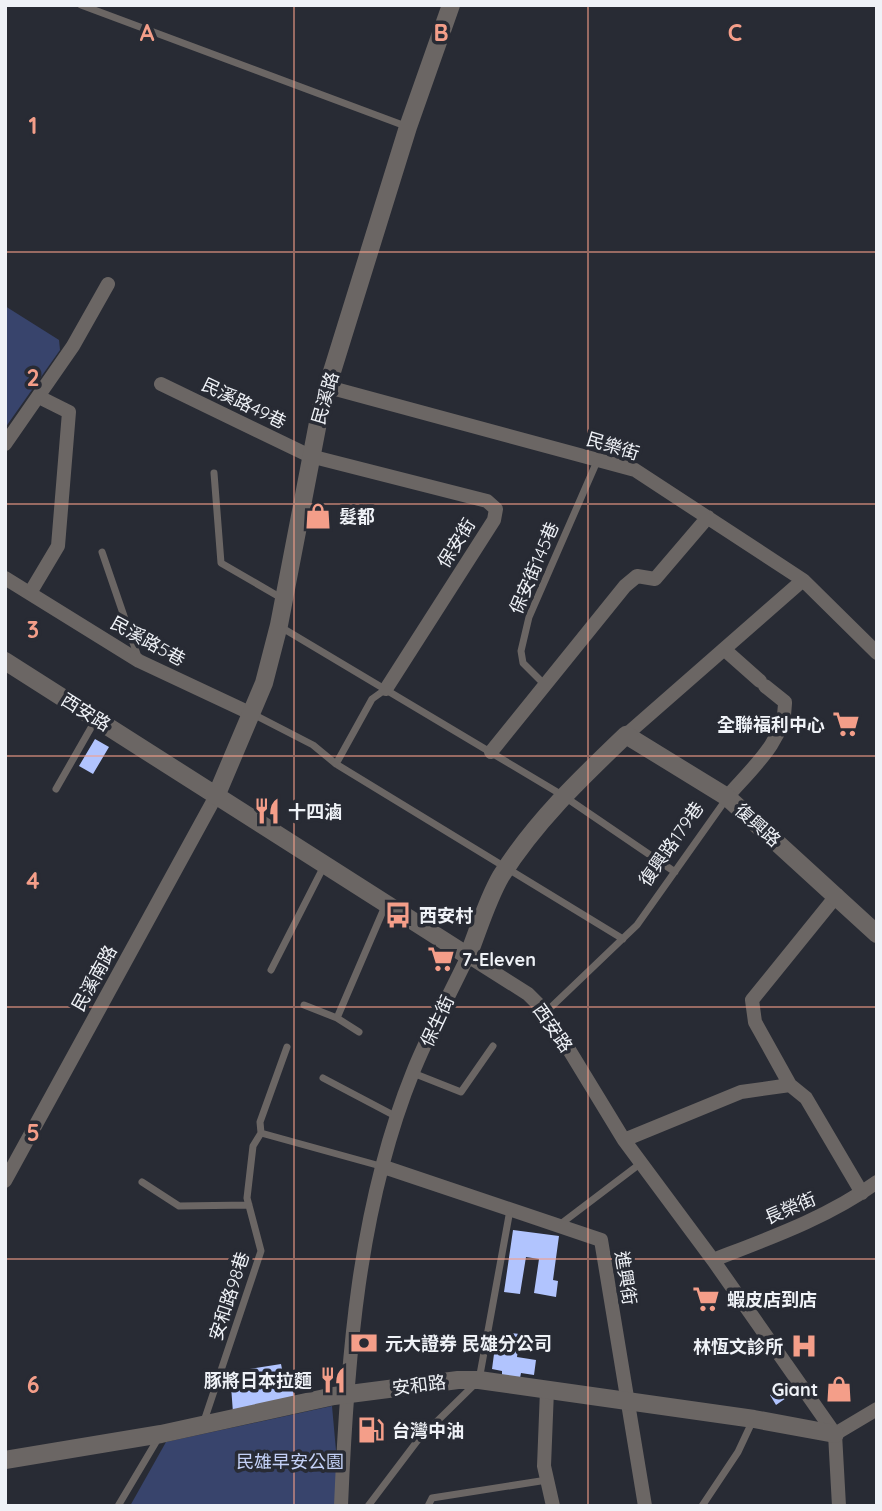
<svg xmlns="http://www.w3.org/2000/svg" width="882" height="1511" viewBox="0 0 882 1511" font-family="Quicksand,'Noto Sans TC',sans-serif">
<style>
.green{fill:#38446c}
.building{fill:#b1c4fe}
.lines{fill:none;stroke-linecap:round;stroke-linejoin:round}
.service{stroke:#6b6664;stroke-width:7}
.minor{stroke:#6b6664;stroke-width:14}
.tertiary{stroke:#6b6664;stroke-width:18}
.grid{fill:none;stroke:#f49e89;stroke-width:2;stroke-opacity:0.55}
.labels{text-anchor:middle;dominant-baseline:central;stroke-width:7;stroke-linejoin:round;paint-order:stroke}
.street-label{font-size:18px;fill:#eff2f7;stroke:#282b34}
.poi-label{font-size:18px;font-weight:bold;fill:#eff2f7;stroke:#282b34;text-anchor:start}
.park-label{font-size:18px;fill:#c4d1f7;stroke:#282b34}
.grid-label{font-size:23px;text-anchor:middle;font-weight:bold;fill:#f49e89;stroke:#282b34;stroke-width:7;stroke-linejoin:round;paint-order:stroke}
</style>
<rect width="100%" height="100%" fill="#282b34"/>
<path class="green" d="M5,306L59,340L60,350L5,428Z
M332,1406L341,1506H130L166,1442Z"/>
<path class="building" d="M95,739L109,747L93,774L79,766Z
M513,1230L559,1236L553,1280L558,1281L556,1297L534,1293L539,1259L526,1257L520,1294L504,1292Z
M502,1332L520,1334L517,1357L536,1360L534,1375L521,1373L520,1378L502,1375V1371L492,1369L494,1354H499Z
M281,1364L285,1384L292,1383L295,1403L233,1413L230,1372Z
M780,1386L789,1396L776,1405L770,1395Z"/>
<g class="lines">
<path class="service" d="M81,5L408,127
M214,473L221,563L283,599
M102,552L138,657
M279,626L562,795L675,872
M545,685L523,663L521,651L529,617L598,459
M386,689L372,699L336,764L623,939
M253,714L313,745L336,764
M56,789L96,719
M271,970L325,864
M304,1005L337,1018L386,904
M546,1012L637,925L727,798
M337,1018L359,1032
M413,1073L461,1092L493,1046
M323,1078L397,1117
M261,1133L260,1122L287,1047
M142,1182L179,1206L249,1205
M558,1226L641,1163
M203,1424L261,1251L247,1198L253,1146L261,1133L384,1167
M118,1506L159,1437
M368,1506L418,1440L479,1380L510,1210
M428,1506L432,1498L547,1480
M702,1506L738,1452L753,1420"/>
<path class="minor" d="M161,384L310,456L487,501L496,509L494,520L386,689
M328,387L635,470L803,580L877,653
M5,444L73,346L108,284
M5,578L139,661L252,714
M30,593L58,546L69,412L39,397
M725,650L760,681
M626,735L803,580
M491,752L625,586L637,576L655,579L708,517
M727,797C750,770 786,740 785,702L765,686
M837,895L752,1000L755,1022L790,1085L806,1098L862,1193
M624,1140L741,1092L790,1085
M384,1167L601,1240L645,1506
M5,1181L217,794
M713,1260C770,1238 827,1218 877,1182
M547,1390L544,1466L553,1506
M835,1434L839,1506
M835,1434L877,1409
M341,1506C347,1361 358,1208 413,1072C429,1032 450,994 468,956L528,994L546,1012L624,1140L713,1260L835,1434"/>
<path class="tertiary" d="M5,661L468,956C478,931 487,900 501,876C535,822 580,779 626,735L727,797L877,934
M217,794L264,683L279,625L321,407L408,127L451,5
M5,1460L161,1434L334,1396L458,1380H479L754,1419L835,1434"/>
</g>
<path class="grid" d="M294,5V1506M588,5V1506M5,252H877M5,504H877M5,756H877M5,1007H877M5,1259H877"/>
<defs>
<g id="shop-bare" transform="scale(2.1)"><path d="M-5-2.5h2.3a2.7 3.5 0 0 1 5.4 0H5L5.5 6h-11ZM-1.5-2.5h3a1.5 2.3 0 0 0-3 0Z" fill="#f49e89" stroke="#282b34" stroke-width="2.5" paint-order="stroke"/></g>
<g id="supermarket-bare" transform="scale(2.1)"><path d="M-6-5.5h2.5l.6 2H6L4.5 2H-2.5L-4.4-4H-6ZM-1.5 3.2a1.3 1.3 0 1 0 .1 0ZM3 3.2a1.3 1.3 0 1 0 .1 0Z" fill="#f49e89" stroke="#282b34" stroke-width="2.5" paint-order="stroke"/></g>
<g id="restaurant-bare" transform="scale(2.1)"><path d="M-5-6h1v4h1v-4h1v4h1v-4h1v5L-1.5 .5V6h-2V.5L-5-1ZM5-6V6H3V1.5H1.5Q1.5-4 5-6Z" fill="#f49e89" stroke="#282b34" stroke-width="2.5" paint-order="stroke"/></g>
<g id="bus-bare" transform="scale(2.1)"><path d="M-5-6H5V4H4V6H2V4H-2V6H-4V4H-5ZM-3.5-4V0h7V-4ZM-3.5 1.2v1.5H-2V1.2ZM2 1.2v1.5H3.5V1.2Z" fill="#f49e89" stroke="#282b34" stroke-width="2.5" paint-order="stroke"/></g>
<g id="bank-bare" transform="scale(2.1)"><path d="M-6-4H6V4H-6ZM0-2.3a2.3 2.3 0 1 0 0 4.6a2.3 2.3 0 1 0 0-4.6Z" fill="#f49e89" stroke="#282b34" stroke-width="2.5" paint-order="stroke"/></g>
<g id="hospital-bare" transform="scale(2.1)"><path d="M-5-5h3v3.5h4V-5h3V5h-3V1.5h-4V5h-3Z" fill="#f49e89" stroke="#282b34" stroke-width="2.5" paint-order="stroke"/></g>
<g id="fuel-bare" transform="scale(2.1)"><path d="M-5.5-6h7V0h2V4h1.3V-2.5L3-4.5l.8-.8L6-3V5H2.5V1h-1V6h-7ZM-4.2-4.7v3.2H.2V-4.7Z" fill="#f49e89" stroke="#282b34" stroke-width="2.5" paint-order="stroke"/></g>
</defs>
<g fill-rule="evenodd">
<use href="#shop-bare" x="318" y="516"/>
<use href="#supermarket-bare" x="846" y="724"/>
<use href="#restaurant-bare" x="267" y="811"/>
<use href="#bus-bare" x="398" y="915"/>
<use href="#supermarket-bare" x="441" y="959"/>
<use href="#supermarket-bare" x="706" y="1299"/>
<use href="#bank-bare" x="364" y="1343"/>
<use href="#hospital-bare" x="804" y="1346"/>
<use href="#restaurant-bare" x="333" y="1380"/>
<use href="#shop-bare" x="839" y="1389"/>
<use href="#fuel-bare" x="371" y="1430"/>
</g>
<g class="labels">
<g class="street-label">
<text transform="translate(325 398) rotate(-74)">民溪路</text>
<text transform="translate(244 403) rotate(26)">民溪路49巷</text>
<text transform="translate(613 446) rotate(17)">民樂街</text>
<text transform="translate(456 543) rotate(-58)">保安街</text>
<text transform="translate(534 568) rotate(-67)">保安街145巷</text>
<text transform="translate(148 641) rotate(29)">民溪路5巷</text>
<text transform="translate(86 712) rotate(32)">西安路</text>
<text transform="translate(758 825) rotate(42)">復興路</text>
<text transform="translate(671 844) rotate(-55)">復興路179巷</text>
<text transform="translate(94 978) rotate(-61)">民溪南路</text>
<text transform="translate(437 1021) rotate(-65)">保生街</text>
<text transform="translate(553 1028) rotate(55)">西安路</text>
<text transform="translate(790 1208) rotate(-23)">長榮街</text>
<text transform="translate(626 1278) rotate(81)">進興街</text>
<text transform="translate(229 1296) rotate(-72)">安和路98巷</text>
<text transform="translate(419 1385) rotate(-7)">安和路</text>
</g>
<g class="poi-label">
<text x="339" y="516">髮都</text>
<text x="825" y="724" text-anchor="end">全聯福利中心</text>
<text x="288" y="811">十四滷</text>
<text x="419" y="915">西安村</text>
<text x="462" y="959">7-Eleven</text>
<text x="727" y="1299">蝦皮店到店</text>
<text x="385" y="1343">元大證券 民雄分公司</text>
<text x="783" y="1346" text-anchor="end">林恆文診所</text>
<text x="312" y="1380" text-anchor="end">豚將日本拉麵</text>
<text x="818" y="1389" text-anchor="end">Giant</text>
<text x="392" y="1430">台灣中油</text>
</g>
<g class="park-label">
<text x="290" y="1461">民雄早安公園</text>
</g>
</g>
<g class="grid-label">
<text x="147" y="41">A</text>
<text x="441" y="41">B</text>
<text x="735" y="41">C</text>
<text x="33" y="134">1</text>
<text x="33" y="386">2</text>
<text x="33" y="638">3</text>
<text x="33" y="889">4</text>
<text x="33" y="1141">5</text>
<text x="33" y="1393">6</text>
</g>
<rect width="882" height="1511" fill="none" stroke="#eff2f7" stroke-width="14"/>
</svg>
